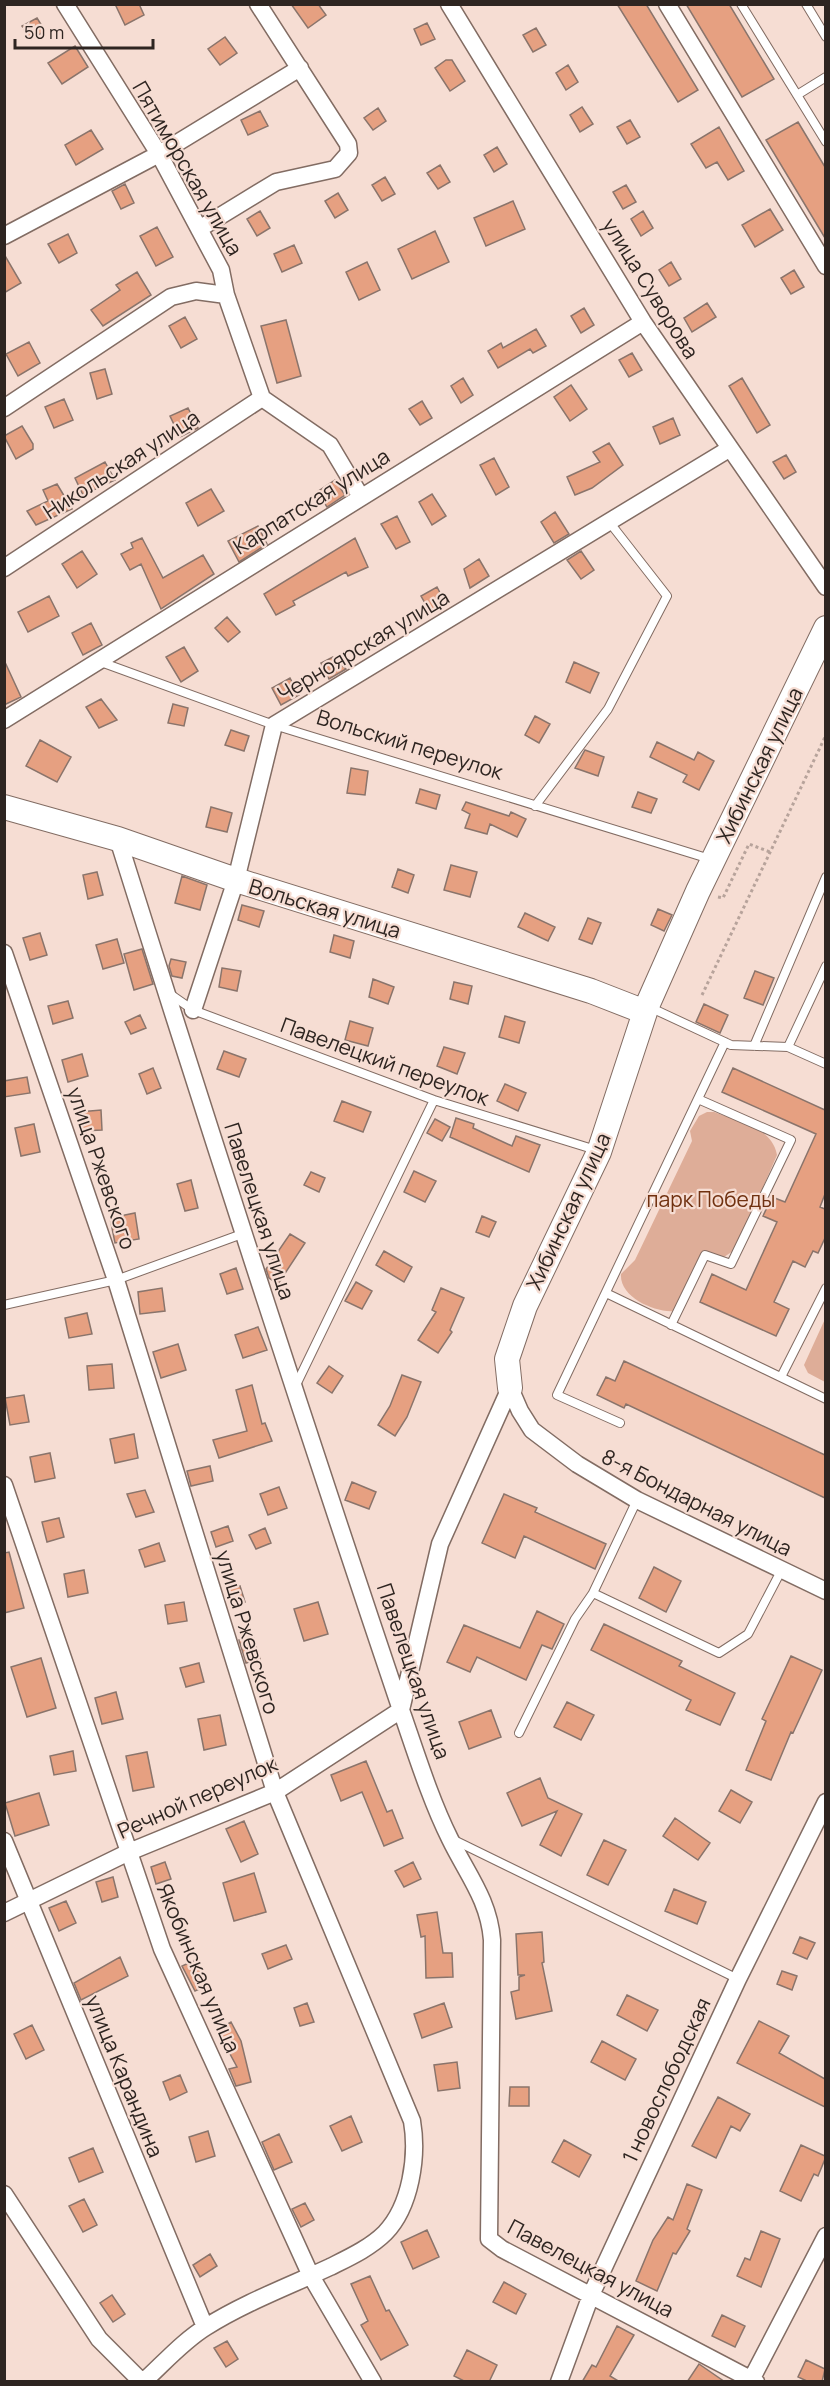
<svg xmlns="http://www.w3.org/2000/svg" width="830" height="2386" viewBox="0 0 830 2386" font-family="Manrope,sans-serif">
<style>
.green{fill:#dead98}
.building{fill:#e6a081;stroke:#8a746b;stroke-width:1.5}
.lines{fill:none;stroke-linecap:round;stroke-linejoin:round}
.lane-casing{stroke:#826c63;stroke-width:10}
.street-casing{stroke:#826c63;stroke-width:19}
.secondary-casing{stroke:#826c63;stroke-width:26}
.path{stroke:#b7a39b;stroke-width:3;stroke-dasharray:3 3;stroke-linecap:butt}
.lane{stroke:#fff;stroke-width:8}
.street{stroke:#fff;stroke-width:16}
.secondary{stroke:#fff;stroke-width:24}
.labels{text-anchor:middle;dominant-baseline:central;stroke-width:4.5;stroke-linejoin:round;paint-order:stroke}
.street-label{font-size:21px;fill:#2e2521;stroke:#f6ddd3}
.park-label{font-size:21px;fill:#703110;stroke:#f6ddd3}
</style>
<rect width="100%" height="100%" fill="#f6ddd3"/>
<path class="green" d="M707,1112H714C738,1121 772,1127 777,1155L736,1249L724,1257L704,1252L674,1311C655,1313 619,1297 621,1274L635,1260L692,1141L690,1131L699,1116Z
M825,1319L826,1382H825L808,1373L804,1365Z"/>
<path class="building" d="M115,4H139L144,15L125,25Z
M291,4H318L326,15L308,28Z
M617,4H646L698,90L678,102Z
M686,4H729L774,79L742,97Z
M37,18L45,31L30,40L22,26Z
M427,23L435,39L421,45L414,29Z
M536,28L546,45L533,52L523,35Z
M225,37L237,53L220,65L208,49Z
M75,46L88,67L62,84L48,63Z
M446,60H452L465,81L450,91L435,68Z
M568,65L578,82L566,90L556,73Z
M582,107L593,124L580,132L570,115Z
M378,108L386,121L373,130L364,118Z
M260,111L268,126L248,135L241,120Z
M630,120L640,137L627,144L617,127Z
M798,122L825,167V238L766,140Z
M719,127L744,171L728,180L717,162L706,168L691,144Z
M91,130L103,149L76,165L65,145Z
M497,147L507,164L494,172L484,155Z
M440,165L450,182L438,189L427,173Z
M385,177L395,194L382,201L372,185Z
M125,184L134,203L121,209L112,191Z
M626,185L636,202L623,209L613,192Z
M338,193L348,210L335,218L325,201Z
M513,201L525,229L486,246L474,218Z
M770,209L783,230L755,247L742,225Z
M260,211L270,228L257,236L247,219Z
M643,211L653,228L641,236L631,219Z
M157,227L173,257L156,266L140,236Z
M435,231L449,262L412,279L398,249Z
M68,234L77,253L59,263L48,244Z
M294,245L302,263L282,272L274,254Z
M4,254L21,283L4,293Z
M367,262L380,290L359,300L346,272Z
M671,262L681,279L669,286L659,270Z
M794,270L804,287L791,294L781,278Z
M137,272L151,295L103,326L91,310L120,290L116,285Z
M707,303L716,317L692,332L684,318Z
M584,308L594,325L581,333L571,316Z
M185,317L197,339L181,348L169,326Z
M286,320L301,376L277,383L261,326Z
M536,329L546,346L533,353L530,349L498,368L488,351L501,343L503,348Z
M29,342L40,363L18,376L6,354Z
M632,353L642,370L629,377L619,360Z
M105,369L112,394L97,399L90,373Z
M463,378L473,395L461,403L451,386Z
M742,378L770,425L757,433L729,386Z
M571,385L587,409L570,421L554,397Z
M64,399L73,420L54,428L45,407Z
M422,401L432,418L420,425L409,409Z
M188,408L198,428L180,437L170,416Z
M673,418L680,435L660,444L653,427Z
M22,426L33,444V449L16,459L4,436Z
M609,443L623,465L592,488L575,495L567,477L600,462L593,452Z
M786,455L796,472L784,479L773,462Z
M494,458L509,487L496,495L480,465Z
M105,462L115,480L83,495L75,478Z
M335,480L345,495L327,507L317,492Z
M57,484L72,509L36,525L27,511L48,501L43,490Z
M211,489L224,511L198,526L186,503Z
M432,494L446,516L432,525L419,502Z
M555,512L569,534L554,543L541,522Z
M397,516L410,542L396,549L381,524Z
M258,526L267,544L239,562L228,541Z
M142,538L163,578L203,555L214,574L161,609L141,564L130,570L121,554L133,548L131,543Z
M355,538L368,567L348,576L346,572L293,601L295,605L276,615L264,594Z
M82,551L97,574L77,588L62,564Z
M581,551L594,570L581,579L567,560Z
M479,559L489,576L470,588L464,569Z
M437,587L446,604L430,612L421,596Z
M49,596L59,616L28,632L18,612Z
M227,617L240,632L228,642L215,628Z
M91,623L102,645L83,655L72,633Z
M184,647L198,671L181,682L166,657Z
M333,657L346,669L329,679L321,663Z
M4,660L21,697L4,705Z
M574,662L599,673L590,693L566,682Z
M290,678L299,695L281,705L272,688Z
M101,699L117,720L99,728L86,707Z
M173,704L188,708L184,726L168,723Z
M535,716L550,724L539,743L525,735Z
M231,730L249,736L244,751L225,745Z
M40,740L71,757L57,782L26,766Z
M657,742L694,760L698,752L714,761L699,790L683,782L687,775L650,757Z
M585,750L604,757L598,776L575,768Z
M351,768L368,771L365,795L347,793Z
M420,789L440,795L436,809L416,803Z
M638,792L657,799L651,813L632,807Z
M466,802L509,816L511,812L526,819L517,837L490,824L487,834L465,828L470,814L462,810Z
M211,807L232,813L227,832L206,827Z
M451,865L477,872L470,897L444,890Z
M398,869L414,875L408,893L392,887Z
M97,872L103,895L88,899L83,875Z
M182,876L207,885L200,910L175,903Z
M242,905L264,911L259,927L238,920Z
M658,909L672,915L664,931L651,925Z
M525,913L555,927L548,941L518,927Z
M588,918L601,923L592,944L579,939Z
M40,933L47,955L30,960L23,938Z
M334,935L354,941L350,958L330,952Z
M117,939L124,963L103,969L96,945Z
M142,949L153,984L134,990L124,954Z
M171,959L186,962L182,978L172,976L169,966Z
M222,968L241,971L237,991L219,987Z
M755,971L774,978L763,1005L744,998Z
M373,979L394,987L388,1004L369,997Z
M454,982L472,986L468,1004L450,999Z
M68,1001L73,1018L53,1024L48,1006Z
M704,1004L728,1015L720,1033L696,1022Z
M140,1015L146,1028L131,1034L125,1022Z
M505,1016L525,1022L519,1043L499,1037Z
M350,1021L373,1028L368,1046L345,1040Z
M444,1047L465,1053L457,1074L437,1066Z
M224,1051L246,1059L239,1077L217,1069Z
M82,1054L88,1076L68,1082L62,1060Z
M153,1068L161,1088L147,1094L139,1074Z
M733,1068L825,1110V1194L820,1207L825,1209V1238L818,1253L813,1251L805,1267L793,1261L774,1302L789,1309L776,1336L700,1302L712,1274L746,1290L777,1222L763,1216L772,1197L785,1202L816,1134L722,1092Z
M27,1077L30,1093L4,1097V1081Z
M505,1084L526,1093L518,1111L497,1101Z
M342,1101L371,1112L363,1132L334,1121Z
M101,1110L102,1130L81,1131L79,1112Z
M456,1118L474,1124L473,1128L512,1146L516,1136L540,1145L529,1172L450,1137Z
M435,1119L450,1127L442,1141L427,1133Z
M34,1124L40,1152L21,1156L15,1128Z
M414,1171L436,1181L425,1202L404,1192Z
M311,1172L325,1178L319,1192L304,1185Z
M191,1180L198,1208L185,1211L177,1184Z
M135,1213L139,1239L115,1243L110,1218Z
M482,1216L496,1222L489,1237L476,1232Z
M290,1234L305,1243L278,1284L269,1278L266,1269Z
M384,1251L412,1267L404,1282L376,1265Z
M236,1268L243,1289L227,1294L220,1274Z
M356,1282L372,1291L362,1309L345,1301Z
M162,1288L165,1311L140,1314L138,1292Z
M441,1288L464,1298L450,1330L452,1332L438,1353L418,1340L436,1312L432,1310Z
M87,1313L92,1334L69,1338L65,1318Z
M258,1327L267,1350L243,1358L235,1335Z
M178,1344L186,1370L161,1378L153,1352Z
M624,1361L825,1455V1498L626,1404L624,1408L597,1395L606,1377L615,1381Z
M112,1364L114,1388L89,1390L87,1366Z
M329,1366L343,1376L332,1393L317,1383Z
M402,1375L421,1382L407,1417L395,1436L378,1425L390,1406Z
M252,1385L262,1424L265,1423L272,1441L219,1458L213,1440L247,1431L236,1390Z
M24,1395L29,1422L10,1425L5,1398Z
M134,1434L138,1458L115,1463L110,1439Z
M50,1453L55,1478L35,1482L30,1457Z
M210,1466L213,1481L191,1486L187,1471Z
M352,1482L376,1492L369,1509L345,1500Z
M279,1487L287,1508L268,1515L260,1494Z
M145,1490L154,1512L136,1517L127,1494Z
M504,1494L537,1508L535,1512L606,1544L595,1569L524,1536L515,1558L482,1543Z
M59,1518L64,1537L47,1542L42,1522Z
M228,1526L233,1541L216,1547L211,1532Z
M265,1528L271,1543L256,1549L249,1535Z
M159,1543L165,1561L145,1567L139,1550Z
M9,1552L24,1608L4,1613V1553Z
M654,1567L681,1581L666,1612L639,1598Z
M84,1570L88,1593L68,1597L64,1574Z
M240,1586L245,1602L231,1606L227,1589Z
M184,1602L187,1621L168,1624L165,1605Z
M318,1602L328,1634L304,1641L294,1609Z
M537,1611L564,1624L552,1649L542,1645L526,1680L477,1657L470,1672L447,1662L464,1625L520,1648Z
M604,1624L682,1661L679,1666L735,1693L720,1725L686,1710L691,1700L591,1650Z
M253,1636L260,1659L246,1663L239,1640Z
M791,1656L822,1670L793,1733L791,1732L771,1780L746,1770L766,1721L762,1719Z
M41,1658L56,1708L27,1717L11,1667Z
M199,1663L204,1682L186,1687L180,1668Z
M116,1692L123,1719L102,1724L95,1698Z
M567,1702L594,1715L581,1740L554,1727Z
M491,1710L501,1737L469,1749L459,1722Z
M220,1715L226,1745L204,1750L198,1719Z
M73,1751L76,1771L54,1775L50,1756Z
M147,1752L154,1787L133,1791L126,1756Z
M366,1761L387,1812L392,1810L403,1838L384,1846L362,1792L341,1801L331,1775Z
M540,1778L548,1798L582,1814L561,1856L540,1845L557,1811L522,1826L507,1793Z
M731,1790L752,1802L740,1823L719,1811Z
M39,1793L49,1825L15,1836L5,1803Z
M675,1818L710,1843L698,1860L663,1836Z
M244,1821L258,1854L241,1862L226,1829Z
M604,1840L626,1850L608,1885L587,1875Z
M165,1862L171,1879L156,1884L151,1867Z
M413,1862L421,1879L404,1887L395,1871Z
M254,1873L266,1912L234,1921L223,1883Z
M113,1877L118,1897L102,1902L96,1882Z
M674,1889L706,1902L697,1924L665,1911Z
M66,1901L76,1923L59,1931L49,1908Z
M437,1912L443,1953H452L453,1977L426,1978L425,1936L421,1937L417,1915Z
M542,1932L544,1962L542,1963L552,2011L516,2019L511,1992L519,1990V1977L525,1975H518L516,1934Z
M800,1937L815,1943L807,1959L793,1953Z
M286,1945L292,1959L268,1969L262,1954Z
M120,1957L128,1976L81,2000L74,1983Z
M195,1960L208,1985L195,1991L182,1966Z
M782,1971L797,1976L792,1990L777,1984Z
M627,1995L658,2010L647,2031L617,2015Z
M307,2003L314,2022L300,2026L294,2008Z
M444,2003L452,2027L422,2038L414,2014Z
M759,2021L789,2036L779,2053L825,2079V2107L737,2063Z
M231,2022L241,2041L251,2082L236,2086L229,2069L237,2067L217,2030Z
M32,2025L44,2050L26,2059L14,2034Z
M602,2041L636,2059L625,2080L591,2062Z
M457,2062L460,2088L438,2091L434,2065Z
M180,2075L187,2092L170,2100L163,2082Z
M510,2087H529V2106H509Z
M718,2097L750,2114L740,2131L731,2126L716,2158L692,2146Z
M351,2116L362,2142L342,2151L330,2126Z
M208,2131L215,2156L196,2162L189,2137Z
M279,2134L292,2162L274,2170L262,2142Z
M564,2140L591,2155L579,2177L552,2162Z
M801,2145L825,2156V2159L818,2176L814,2174L801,2201L780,2191Z
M93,2148L103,2172L79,2182L69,2158Z
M687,2184L702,2190L687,2229L690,2231L676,2254L673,2253L657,2291L636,2281L653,2240L668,2217L673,2220Z
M84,2199L97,2225L83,2232L69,2206Z
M305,2203L314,2220L301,2227L292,2209Z
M427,2230L439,2257L413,2269L401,2242Z
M761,2231L780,2239L761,2287L737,2276L745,2258L750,2260Z
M210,2254L217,2266L200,2277L193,2265Z
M370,2276L386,2311L389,2310L408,2345L381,2360L361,2325L368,2321L351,2284Z
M504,2282L526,2294L516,2314L493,2302Z
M112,2295L125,2314L113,2322L100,2303Z
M722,2315L745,2326L735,2347L712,2336Z
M617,2326L634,2335L610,2376L620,2382H582L592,2365L596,2367Z
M227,2341L238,2359L226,2367L214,2348Z
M467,2350L497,2365L489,2382H466L454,2376Z
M806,2360L825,2369L822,2382H809L798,2377Z
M699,2364L725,2382H687Z"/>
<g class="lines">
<g class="lane-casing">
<path id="lane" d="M741,4L826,142
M806,4L826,37
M797,95L826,77
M98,661L274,725L710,859
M535,806L608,709L667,596L610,523
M170,994L193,1010L434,1100L596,1150
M647,1006L731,1045L788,1047L826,1064
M754,1046L826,877
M788,1047L826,966
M606,1293L826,1399
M4,1305L116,1280L242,1234
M671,1325L705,1255L731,1264L791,1140L698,1099
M781,1377L826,1288
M296,1385L434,1100
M620,1423L557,1395L725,1042
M637,1500L593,1593L719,1653L748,1634L781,1571
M519,1733L575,1619L593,1593
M452,1839L738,1979"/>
</g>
<g class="street-casing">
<path id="street" d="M65,4L159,154L221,270L226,295L262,398L330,445L361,497
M449,4L643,322L826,587
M667,4L826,266
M199,229L276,182L335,169L349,153L348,144L258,4
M4,236L159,154L300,68
M4,408L171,297L196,291L226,295
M4,568L262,398
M4,720L643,322
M118,839C209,1129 303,1419 400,1707C415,1750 430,1799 450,1839C467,1874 489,1900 492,1940L489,2239L502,2249L756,2382
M4,953L116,1280L275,1792L412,2121C418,2156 411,2206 385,2233C370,2248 348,2258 330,2267C289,2286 244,2303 206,2327C183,2341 163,2364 143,2382
M193,1010L236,880L274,725L729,449
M510,1388L520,1411L532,1430L577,1464L637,1500L826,1591
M4,1485L162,1949L311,2276L373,2382
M4,1841L205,2327
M4,1913L129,1852L275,1792L401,1710L440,1544L510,1388
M4,2194L99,2339L142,2382
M559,2382L591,2295L738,1979L826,1802
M750,2382L826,2236"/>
</g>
<g class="secondary-casing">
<path id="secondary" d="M4,807L118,839L236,880L591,991L645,1012
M510,1388L507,1359L525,1306L599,1152L647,1006L698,891L826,628"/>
</g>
<path class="path" d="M718,897L723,898L749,844L770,852
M702,995L826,735"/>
<use href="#lane" class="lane"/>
<use href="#street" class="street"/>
<use href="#secondary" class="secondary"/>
</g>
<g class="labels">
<g class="street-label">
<text transform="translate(188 168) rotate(60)">Пятиморская улица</text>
<text transform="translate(651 288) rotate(58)">улица Суворова</text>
<text transform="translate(121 464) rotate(-33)">Никольская улица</text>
<text transform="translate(311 501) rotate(-32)">Карпатская улица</text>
<text transform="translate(363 645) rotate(-31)">Черноярская улица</text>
<text transform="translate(410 744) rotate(17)">Вольский переулок</text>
<text transform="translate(759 765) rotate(-64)">Хибинская улица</text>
<text transform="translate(325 908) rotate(17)">Вольская улица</text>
<text transform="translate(385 1061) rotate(20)">Павелецкий переулок</text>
<text transform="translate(102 1168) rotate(71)">улица Ржевского</text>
<text transform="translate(260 1211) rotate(72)">Павелецкая улица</text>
<text transform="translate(568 1211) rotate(-65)">Хибинская улица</text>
<text transform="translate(697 1502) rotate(27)">8-я Бондарная улица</text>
<text transform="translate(248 1632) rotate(73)">улица Ржевского</text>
<text transform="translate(414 1671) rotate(71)">Павелецкая улица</text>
<text transform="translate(197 1797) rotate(-24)">Речной переулок</text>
<text transform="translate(199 1968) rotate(67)">Якобинская улица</text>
<text transform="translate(125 2076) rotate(68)">улица Карандина</text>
<text transform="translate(666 2080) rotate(-65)">1 новослободская</text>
<text transform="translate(591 2268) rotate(28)">Павелецкая улица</text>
</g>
<g class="park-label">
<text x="711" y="1199">парк Победы</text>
</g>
</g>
<rect width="830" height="2386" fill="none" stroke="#2e2521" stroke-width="12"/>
<path d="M15 39v9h138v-9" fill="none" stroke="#2e2521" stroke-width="3"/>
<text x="24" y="39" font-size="18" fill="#2e2521" stroke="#f6ddd3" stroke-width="4.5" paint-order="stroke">50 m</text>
</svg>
